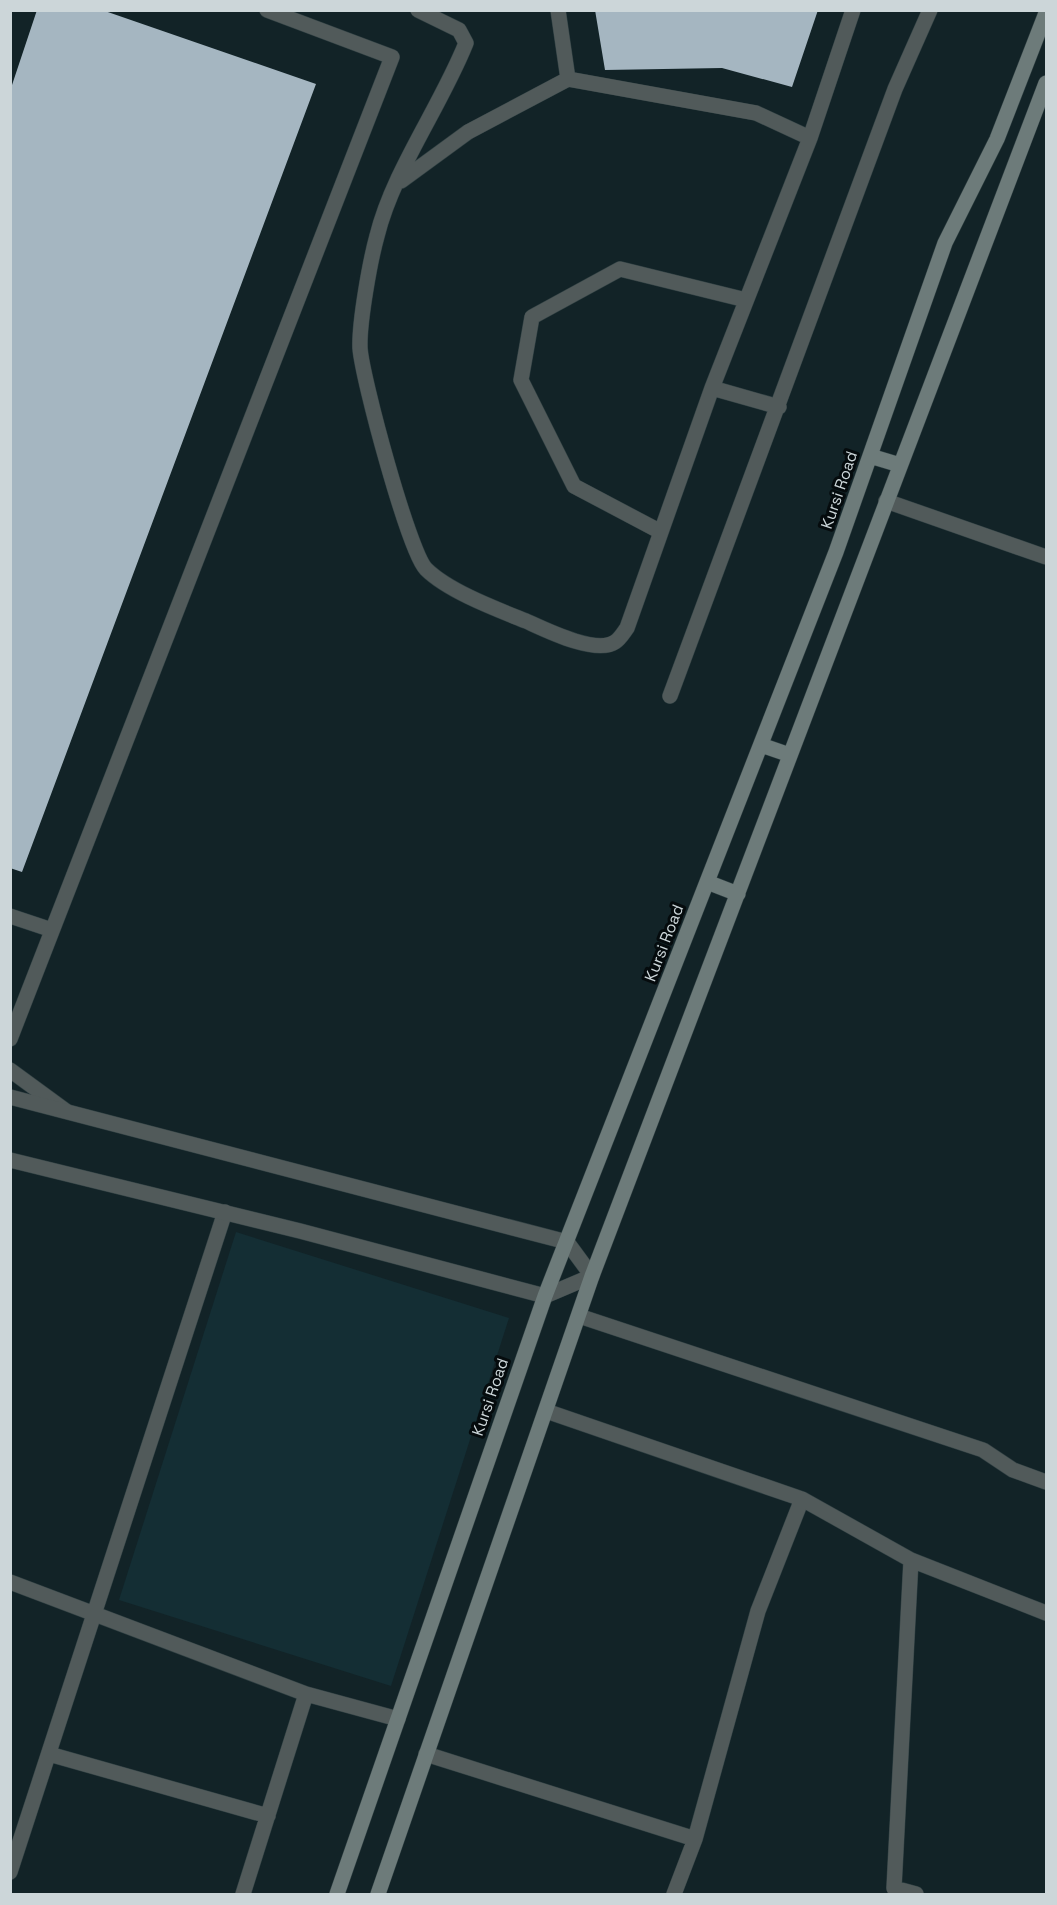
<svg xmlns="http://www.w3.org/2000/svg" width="1057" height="1905" viewBox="0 0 1057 1905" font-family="'Space Grotesk',sans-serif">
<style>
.built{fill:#142e34}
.building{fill:#a5b6c1}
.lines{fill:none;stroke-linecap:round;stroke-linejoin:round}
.minor-casing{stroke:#304043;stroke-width:16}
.tertiary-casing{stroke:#304043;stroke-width:16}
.secondary-casing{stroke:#304043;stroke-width:16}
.minor{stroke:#515a5a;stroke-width:15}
.tertiary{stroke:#515a5a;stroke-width:15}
.secondary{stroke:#6d7b7a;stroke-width:15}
.labels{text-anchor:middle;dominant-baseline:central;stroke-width:6;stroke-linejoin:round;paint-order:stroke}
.street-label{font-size:16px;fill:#ccd6d9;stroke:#050b0d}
</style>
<rect width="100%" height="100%" fill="#122327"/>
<path class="built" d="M236,1232L509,1318L391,1686L119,1600Z"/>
<path class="building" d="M37,10H102L316,84L22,872L10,868V91Z
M595,10H818L792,87L722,68L605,70Z"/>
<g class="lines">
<g class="minor-casing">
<path id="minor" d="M418,10L459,30L466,43C441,106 393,171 377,236C370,261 359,323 360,348C362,378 409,552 426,569C448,591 496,609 526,621C546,630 596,655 615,642C620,639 624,632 627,628L712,388L810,138L853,10
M558,10L568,79
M401,181L468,132L568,79L756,113L810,138
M712,388L779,407
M886,501L1046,557
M661,532L574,486L521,380L532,317L620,269L746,300
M670,696L895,89L930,10
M10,916L52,930
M10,1039L392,57L267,10
M10,1070L66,1111
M579,1316L983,1450L1013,1470L1046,1482
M546,1411L802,1499L911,1560L1046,1613
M911,1560L894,1888L916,1894
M10,1582L306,1694L398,1719
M49,1754L268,1816
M426,1754L695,1839L674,1894
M695,1839L758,1611L802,1499
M10,1872L225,1212
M243,1894L306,1694"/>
</g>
<g class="tertiary-casing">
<path id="tertiary" d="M10,1097L567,1242L592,1276L545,1296L300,1231L10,1160"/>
</g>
<g class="secondary-casing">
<path id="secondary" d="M870,456L900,465
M761,745L790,755
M707,882L738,894
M337,1894L545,1296L836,552L945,243L997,139L1046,13
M378,1894L592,1276L1046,83"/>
</g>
<use href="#minor" class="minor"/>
<use href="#tertiary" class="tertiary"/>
<use href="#secondary" class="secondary"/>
</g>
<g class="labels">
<g class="street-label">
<text transform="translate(839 490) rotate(-71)">Kursi Road</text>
<text transform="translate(664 943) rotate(-69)">Kursi Road</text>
<text transform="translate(490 1397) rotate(-71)">Kursi Road</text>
</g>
</g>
<rect width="1057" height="1905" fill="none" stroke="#ccd6d9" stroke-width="24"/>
</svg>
